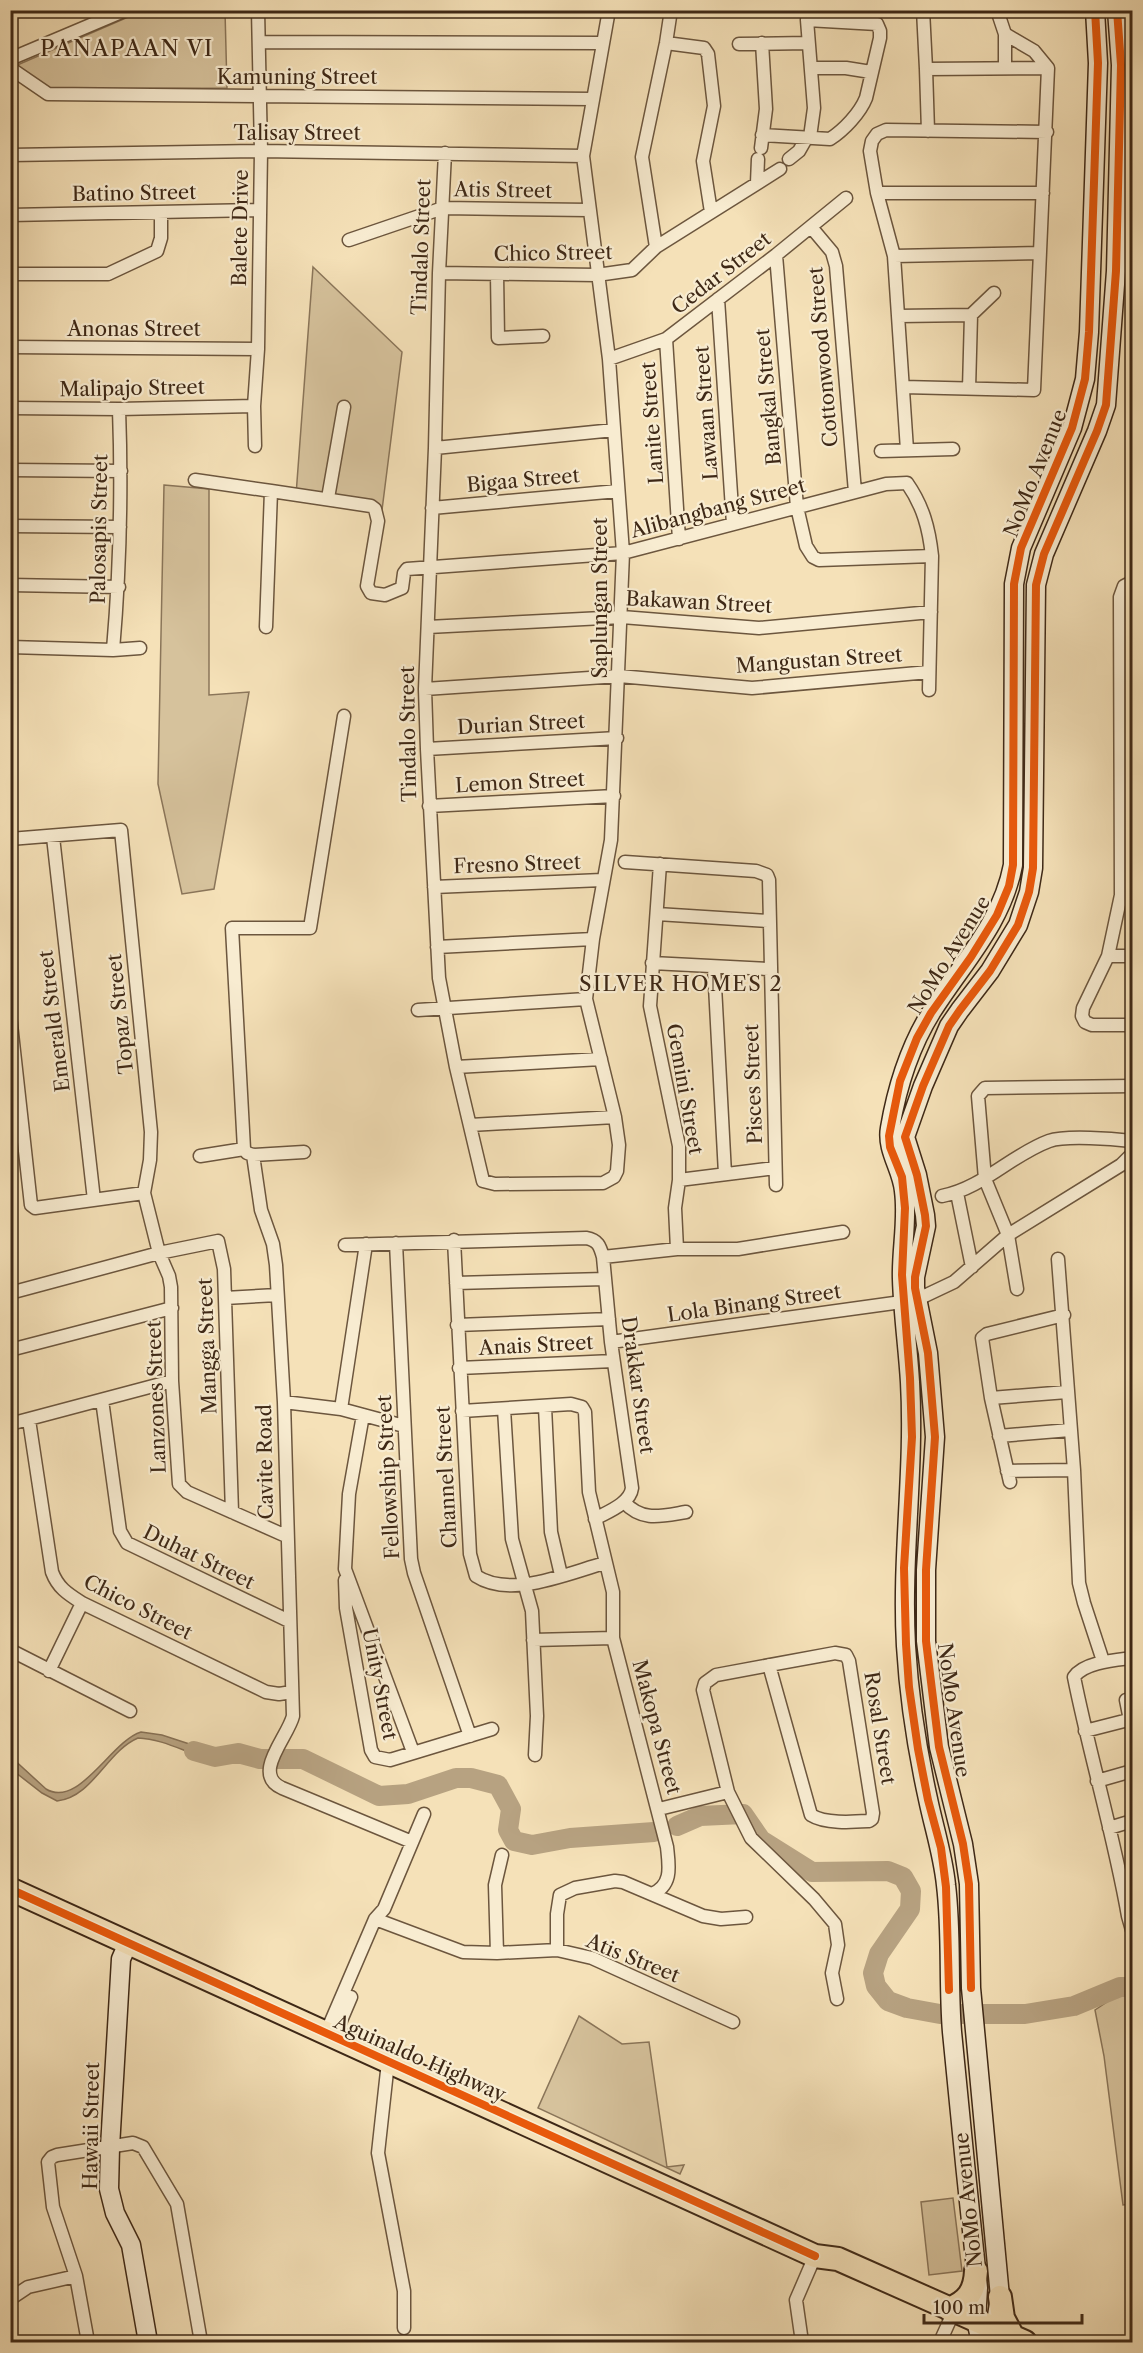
<svg xmlns="http://www.w3.org/2000/svg" width="1143" height="2353" viewBox="0 0 1143 2353" font-family="'Libre Caslon Text',serif">
<style>
.green{fill:#d6c29c;stroke:#8a7559;stroke-width:1.5}
.water{fill:#b7a281;stroke:#877156;stroke-width:1.5}
.lines{fill:none;stroke-linecap:round;stroke-linejoin:round}
.river{stroke:#b7a281;stroke-width:20}
.street-casing{stroke:#6c563e;stroke-width:15}
.secondary-casing{stroke:#3e2816;stroke-width:21}
.highway-casing{stroke:#3e2816;stroke-width:26}
.street{stroke:#f8ecd1;stroke-width:12}
.secondary{stroke:#f8ecd1;stroke-width:18}
.highway{stroke:#f5e1b8;stroke-width:22}
.cycleway-casing{stroke:#f8ecd1;stroke-width:11}
.cycleway{stroke:#e8590c;stroke-width:8}
.labels{text-anchor:middle;dominant-baseline:central;stroke-width:4.5;stroke-linejoin:round;paint-order:stroke}
.street-label{font-size:20px;fill:#3e2816;stroke:#f8ecd1}
.neighbourhood-label{font-size:21px;letter-spacing:1.5px;fill:#3e2816;stroke:#f8ecd1}
.quarter-label{font-size:22px;letter-spacing:1.5px;fill:#3e2816;stroke:#f8ecd1}
</style>
<rect width="100%" height="100%" fill="#f5e1b8"/>
<filter id="stains"><feTurbulence type="fractalNoise" baseFrequency=".00333" numOctaves="4"/><feColorMatrix values="0 0 0 0 .2 0 0 0 0 .09 0 0 0 0 .02 0 0 0 .5 -.17"/></filter>
<radialGradient id="worn" r=".72"><stop offset=".6" stop-color="#630" stop-opacity="0"/><stop offset="1" stop-color="#630" stop-opacity=".3"/></radialGradient>
<path class="green" d="M142,11H225L227,88L39,89L15,66Z
M313,267L402,352L382,510L296,495Z
M164,485L209,489V695L249,692L214,889L182,894L158,784Z
M1129,1991L1132,1993V2204L1123,2205L1104,2056L1095,2010L1122,1992Z
M579,2016L622,2044L649,2042L667,2167L684,2165L680,2174L538,2108Z
M953,2198L962,2271L929,2275L921,2202Z"/>
<path class="water" d="M141,1732L162,1735L220,1754L218,1761C191,1756 166,1739 138,1738C107,1751 93,1797 57,1801L42,1793L11,1769V1757L46,1789C79,1809 111,1741 141,1732Z"/>
<g class="lines">
<path class="river" d="M194,1751L215,1757L238,1753L260,1759H303L379,1796L408,1794L456,1778H471L498,1785L511,1809L508,1830L514,1841L532,1845L570,1838L654,1832
M677,1826L700,1816L743,1814L761,1840L812,1872L888,1871L903,1877L911,1891L910,1909L879,1954L873,1973L876,1986L888,2001L907,2008L940,2014H1025L1074,2006L1120,1987H1132"/>
<g class="street-casing">
<path id="street" d="M808,10L807,20L814,108L810,137
M923,10L926,69L1048,68
M997,10L1005,34V67
M259,42L602,43
M666,43L704,48L708,54L714,106L703,161L711,212
M739,44L808,43
M10,59L126,10
M10,68L48,94L592,99
M811,68H846L871,72
M926,69L928,131
M762,135L830,139C844,130 860,113 866,98L880,38V31L877,24L807,20
M761,148L766,109L762,43
M445,153L439,273L435,448L425,689L427,749L439,978L456,1067L483,1181L495,1184L603,1183L614,1177L617,1171L619,1145L615,1117L586,999L593,939L611,840L623,553L609,359L583,156L609,10
M10,155L261,151L583,156
M789,159L799,151L807,137
M757,183L758,159
M877,193H1043
M10,215L259,210
M811,227L832,252L836,266L855,492
M349,240L443,208L589,210
M656,247L642,157L666,43L671,10
M776,255L797,507L806,546L813,557L819,560L932,556
M894,256L1040,253
M439,273L597,275L632,270L656,247L780,169
M10,274H108L157,251L161,238V213
M497,274L498,338L543,336
M718,299L733,524
M898,316L971,315L994,293
M666,339L679,539
M10,347L258,349
M609,359L666,339L776,255L846,198
M903,387L1034,390L1048,68L1034,51L1005,34
M969,389L971,315
M10,408L119,409L254,406
M255,446L254,406L258,349L261,151L258,10
M435,448L614,430
M907,450L894,256L877,193L870,151L872,141L877,134L886,130L1047,132
M881,451L953,449
M10,470L121,471
M195,480L271,491L266,627
M271,491L371,506L375,509L378,521L367,586L371,593L385,595L402,588L404,573L407,569L623,553L886,484L907,483C923,506 929,528 932,556L929,690
M328,498L344,407
M432,508L618,491
M10,526L120,527
M1132,582L1124,586L1120,597L1121,895L1108,956L1083,1008L1082,1016L1085,1022L1092,1025H1132
M10,585L119,587
M428,627L622,617L759,628L931,612
M10,647L113,650L140,648
M113,650C120,569 122,490 119,409
M425,689L619,676L752,688L929,672
M427,749L617,738
M429,806L614,796
M53,837L94,1200
M10,839L121,830L151,1132L150,1160L144,1193L159,1253L169,1276L171,1287L172,1381L179,1484L187,1492L286,1536
M625,862L756,871L767,875L769,880L776,1185
M660,864L650,1006L679,1146V1180L675,1208L677,1249
M434,887L602,880
M657,914L768,921
M437,947L593,939
M1108,956H1132
M652,963L769,969
M714,967L725,1174
M418,1010L586,999
M10,1015L31,1205L35,1208L144,1193
M456,1067L601,1059
M470,1125L615,1117
M304,1152L253,1155L247,1153L244,1149L232,928H310L344,716
M253,1155L261,1210L273,1244L276,1265L284,1402L293,1716C288,1737 251,1774 282,1788L412,1842
M200,1156L244,1149
M679,1180L775,1168
M957,1193L972,1267
M942,1196C983,1188 1011,1155 1049,1141C1066,1135 1114,1139 1132,1141
M454,1240L470,1554L476,1576C511,1599 568,1573 605,1563
M396,1243L411,1559L414,1573L470,1736
M345,1245L586,1238C598,1240 600,1246 603,1257L611,1342L632,1488C630,1504 607,1512 595,1519
M603,1257L677,1249H738L843,1232
M1058,1259L1074,1470L1079,1583L1084,1603L1103,1661
M456,1283L605,1279
M1017,1289L1008,1235L985,1179L978,1096L985,1088L1132,1086
M10,1293L159,1253L218,1241L224,1269L232,1512
M225,1298L277,1295
M457,1325L609,1319
M611,1342L916,1300L954,1282L1008,1235L1121,1165L1132,1154
M10,1350L172,1308
M459,1368L613,1361
M991,1398L1067,1392
M102,1400L120,1531L127,1543L289,1621
M284,1402L341,1409L404,1426
M545,1407L551,1532L561,1575
M341,1409L366,1244
M504,1409L512,1539L532,1611L537,1716L535,1755
M462,1411L571,1404L582,1407L585,1412L589,1492L613,1592V1638L667,1847C669,1866 673,1885 652,1894
M363,1415L349,1494L345,1569L413,1752
M29,1420L52,1572C58,1588 68,1594 82,1603L266,1692L279,1694L292,1692
M10,1424L172,1381
M999,1436L1070,1430
M1007,1471L1074,1470
M1010,1482L991,1398L982,1338L987,1334L1064,1315
M624,1502C642,1522 661,1516 686,1512
M345,1580L346,1608L371,1750L375,1757L390,1760L492,1729
M533,1640L613,1638
M10,1650L130,1711
M1132,1658C1116,1660 1084,1662 1074,1677C1090,1757 1114,1835 1128,1916L1132,1915
M769,1665L811,1815C825,1824 853,1822 869,1821L872,1819L873,1813L849,1661L846,1655L835,1653L716,1675L705,1683L703,1690L728,1792L751,1838L814,1899L835,1924L838,1945L832,1973L837,1999
M49,1671L82,1603
M1126,1700L1130,1720
M1085,1731L1132,1719
M1097,1781L1132,1771
M659,1809L728,1792
M1109,1828L1132,1821
M1128,1916L1132,1930
M375,1919L463,1952L497,1953L557,1950L592,1958L733,2022
M557,1950V1914L560,1895L575,1888L615,1881L623,1882L703,1916L721,1919L746,1917
M497,1953L495,1885L502,1855
M326,2033L375,1919L384,1909L424,1814
M334,2037L351,1997
M388,2062L378,2153L404,2291V2328
M10,2299L28,2287L76,2276
M88,2342L76,2276L53,2207L48,2162L52,2157L57,2155L133,2143L143,2147L177,2204L201,2342
M802,2342L796,2300L815,2256
M940,2342L954,2311"/>
</g>
<g class="secondary-casing">
<path id="secondary" d="M1095,10L1098,63L1089,332L1085,379L1072,428L1021,548L1014,584L1013,865C1002,923 963,962 932,1011C910,1046 897,1087 890,1128C886,1150 902,1169 904,1191C908,1221 901,1250 902,1279C903,1314 908,1348 910,1382C915,1470 901,1558 906,1646C909,1697 917,1749 928,1799C934,1828 943,1855 946,1885C952,1934 948,1983 952,2032C960,2117 969,2203 978,2288L976,2320L980,2338L995,2329L1000,2297L971,1988L969,1884L963,1844L939,1747L926,1641V1570L935,1437L928,1353L915,1288V1277L926,1226L925,1215L917,1175L905,1137L923,1086L949,1026L960,1010L990,971L1018,925L1029,892L1033,868L1036,585L1044,554L1097,431L1106,405L1116,271L1121,65L1117,10
M128,1943L121,1959L110,2147L109,2189L115,2213L131,2245L148,2342"/>
</g>
<g class="highway-casing">
<path id="highway" d="M10,1889L815,2256L838,2259L1025,2342
M1000,2297L1003,2318L1013,2337
M949,2309C968,2301 975,2291 976,2271"/>
</g>
<use href="#street" class="street"/>
<use href="#secondary" class="secondary"/>
<use href="#highway" class="highway"/>
<g class="cycleway-casing">
<path id="cycleway" d="M10,1889L815,2256
M971,1988L969,1884L963,1844L939,1747L926,1641V1570L935,1437L928,1353L915,1288V1277L926,1226L925,1215L917,1175L905,1137L923,1086L949,1026L960,1010L990,971L1018,925L1029,892L1033,868L1036,585L1044,554L1097,431L1106,405L1116,271L1121,65L1117,10
M949,1990L946,1887L941,1848L928,1800L918,1749L909,1687L906,1644L904,1568L912,1437L910,1378L902,1275L905,1208L902,1177L890,1147L889,1136L900,1081L917,1038L931,1013L971,957L997,915L1009,886L1013,865L1014,584L1021,548L1072,428L1085,379L1089,332L1098,63L1095,10"/>
</g>
<use href="#cycleway" class="cycleway"/>
</g>
<g class="labels">
<g class="street-label">
<text x="297" y="77">Kamuning Street</text>
<text x="297" y="133">Talisay Street</text>
<text transform="translate(503 190) rotate(1)">Atis Street</text>
<text transform="translate(134 193) rotate(-1)">Batino Street</text>
<text transform="translate(240 228) rotate(-89)">Balete Drive</text>
<text transform="translate(421 247) rotate(-88)">Tindalo Street</text>
<text transform="translate(553 253) rotate(-1)">Chico Street</text>
<text transform="translate(721 273) rotate(-38)">Cedar Street</text>
<text x="134" y="329">Anonas Street</text>
<text transform="translate(823 357) rotate(-95)">Cottonwood Street</text>
<text transform="translate(132 388) rotate(-1)">Malipajo Street</text>
<text transform="translate(768 397) rotate(-95)">Bangkal Street</text>
<text transform="translate(706 413) rotate(-94)">Lawaan Street</text>
<text transform="translate(652 423) rotate(-94)">Lanite Street</text>
<text transform="translate(1035 473) rotate(-68)">NoMo Avenue</text>
<text transform="translate(523 480) rotate(-5)">Bigaa Street</text>
<text transform="translate(718 508) rotate(-15)">Alibangbang Street</text>
<text transform="translate(99 529) rotate(-89)">Palosapis Street</text>
<text transform="translate(600 598) rotate(-90)">Saplungan Street</text>
<text transform="translate(699 602) rotate(3)">Bakawan Street</text>
<text transform="translate(819 660) rotate(-4)">Mangustan Street</text>
<text transform="translate(521 724) rotate(-3)">Durian Street</text>
<text transform="translate(408 734) rotate(-91)">Tindalo Street</text>
<text transform="translate(520 782) rotate(-3)">Lemon Street</text>
<text transform="translate(517 864) rotate(-2)">Fresno Street</text>
<text transform="translate(949 955) rotate(-58)">NoMo Avenue</text>
<text transform="translate(120 1014) rotate(-96)">Topaz Street</text>
<text transform="translate(54 1021) rotate(-97)">Emerald Street</text>
<text transform="translate(753 1084) rotate(-92)">Pisces Street</text>
<text transform="translate(685 1089) rotate(80)">Gemini Street</text>
<text transform="translate(754 1303) rotate(-8)">Lola Binang Street</text>
<text transform="translate(536 1345) rotate(-3)">Anais Street</text>
<text transform="translate(207 1346) rotate(-92)">Mangga Street</text>
<text transform="translate(638 1385) rotate(82)">Drakkar Street</text>
<text transform="translate(156 1397) rotate(-92)">Lanzones Street</text>
<text transform="translate(265 1462) rotate(-91)">Cavite Road</text>
<text transform="translate(388 1477) rotate(-93)">Fellowship Street</text>
<text transform="translate(446 1477) rotate(-93)">Channel Street</text>
<text transform="translate(199 1557) rotate(26)">Duhat Street</text>
<text transform="translate(138 1607) rotate(27)">Chico Street</text>
<text transform="translate(380 1684) rotate(79)">Unity Street</text>
<text transform="translate(954 1710) rotate(82)">NoMo Avenue</text>
<text transform="translate(657 1727) rotate(75)">Makopa Street</text>
<text transform="translate(880 1728) rotate(81)">Rosal Street</text>
<text transform="translate(633 1958) rotate(22)">Atis Street</text>
<text transform="translate(420 2058) rotate(24)">Aguinaldo Highway</text>
<text transform="translate(91 2126) rotate(-89)">Hawaii Street</text>
<text transform="translate(968 2200) rotate(-96)">NoMo Avenue</text>
</g>
<g class="neighbourhood-label">
<text x="681" y="983">SILVER HOMES 2</text>
</g>
<g class="quarter-label">
<text x="127" y="48">PANAPAAN VI</text>
</g>
</g>
<rect width="1143" height="2353" fill="none" stroke="#f5e1b8" stroke-width="36"/>
<rect x="12" y="12" width="1119" height="2329" fill="none" stroke="#3e2816" stroke-width="3"/>
<rect x="18" y="18" width="1107" height="2317" fill="none" stroke="#3e2816" stroke-width="1.5"/>
<path d="M924 2314v9h158v-9" fill="none" stroke="#3e2816" stroke-width="3"/>
<text x="933" y="2314" font-size="18" fill="#3e2816" stroke="#f8ecd1" stroke-width="4.5" paint-order="stroke">100 m</text>
<rect width="100%" height="100%" filter="url(#stains)"/>
<rect width="100%" height="100%" fill="url(#worn)"/>
</svg>
